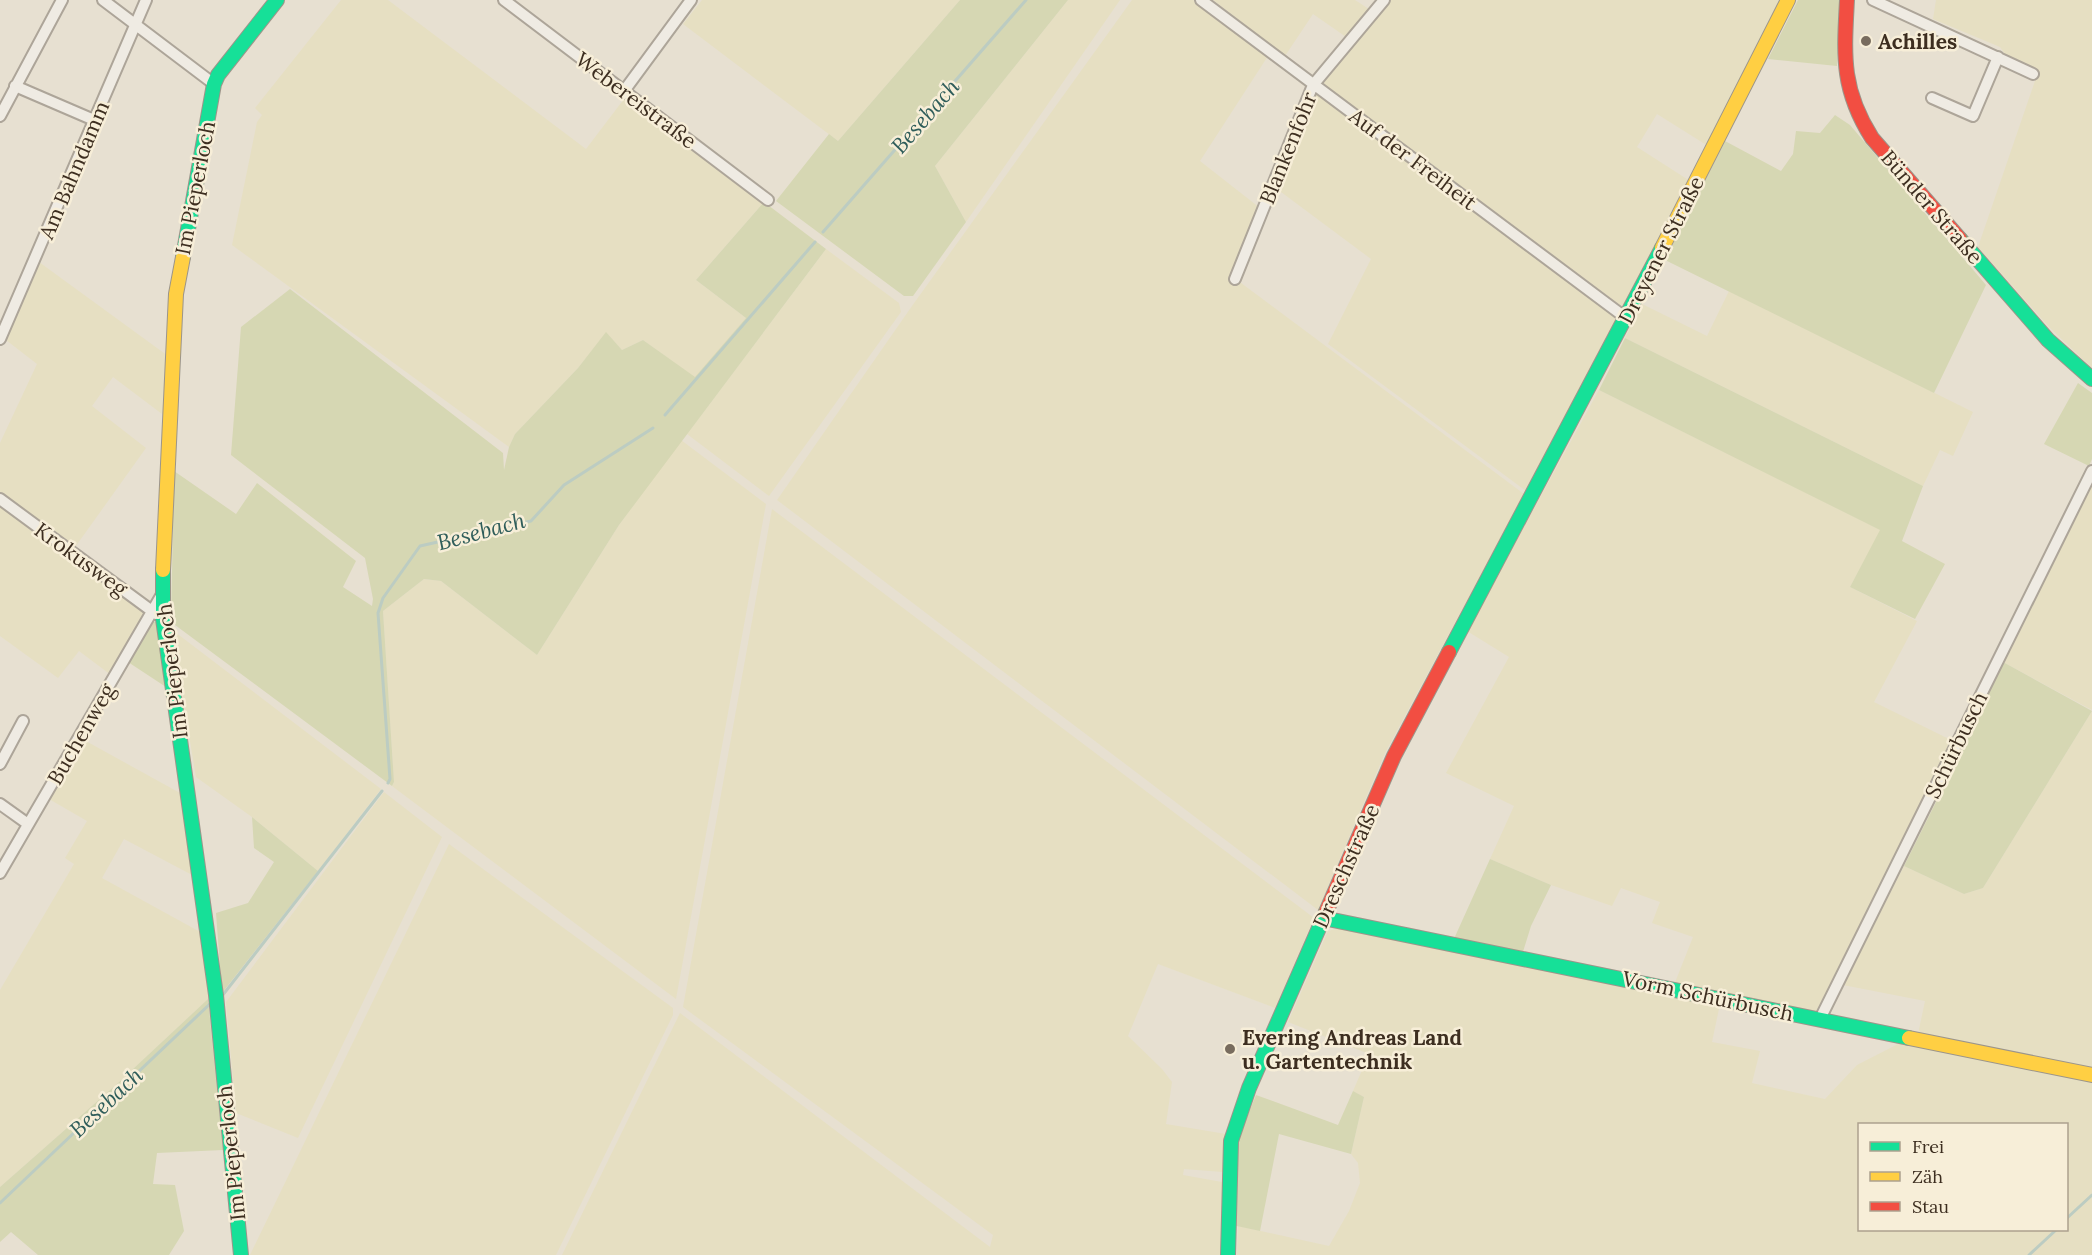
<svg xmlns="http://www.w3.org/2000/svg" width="2092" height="1255" viewBox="0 0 2092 1255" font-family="Lora,serif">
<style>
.farmland{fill:#e6dfc2;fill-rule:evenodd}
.green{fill:#d6d7b3}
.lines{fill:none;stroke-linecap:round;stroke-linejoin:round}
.stream{stroke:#bcccc2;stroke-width:3}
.street-casing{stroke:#ada599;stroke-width:14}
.fast-casing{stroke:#9c958a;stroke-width:16}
.slow-casing{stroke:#9c958a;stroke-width:16}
.jam-casing{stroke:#9c958a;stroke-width:16}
.street{stroke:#efebe3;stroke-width:10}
.fast{stroke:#16e098;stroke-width:14}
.slow{stroke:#ffcf43;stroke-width:14}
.jam{stroke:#f24e42;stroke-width:14}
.poi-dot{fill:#786c5e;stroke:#f7eed8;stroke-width:2}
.labels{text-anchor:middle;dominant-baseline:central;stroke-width:5;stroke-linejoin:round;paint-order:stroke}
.poi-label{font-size:21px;font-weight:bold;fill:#3d2e20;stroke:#f7eed8;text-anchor:start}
.street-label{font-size:21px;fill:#3d2e20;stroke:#f7eed8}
.water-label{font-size:22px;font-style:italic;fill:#2f5d5a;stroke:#f7eed8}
</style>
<rect width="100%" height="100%" fill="#e7e0d1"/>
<path class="farmland" d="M341,0H388L586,149L624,99L764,202L696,280L746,318L695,378L643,340L622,350L606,333L578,368L515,434L509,447L232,245L257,122L262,115L255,108Z
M702,0H960L838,141L683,24Z
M1068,0H1120L966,222L935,166Z
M1132,0H1193L1268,56L1200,161L1260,208L1233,277L1524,494L1385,753L1318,910L777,500L912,306Z
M1213,0H1355L1372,11L1349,39L1313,14L1285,56Z
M1391,0H1782L1708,146L1657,114L1637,147L1690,181L1624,308L1321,82Z
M1936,0H2092V368L2049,327L1978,247L2038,72L2005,54L2000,47L1933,19Z
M1316,93L1618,318L1526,491L1328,344L1371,259L1277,189Z
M826,249L899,303L901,312L769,496L687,434Z
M39,262L168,356L166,417L113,377L92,406L146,448L73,550L0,496V443L37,364L6,340Z
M1729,291L1973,412L1953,456L1940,450L1923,486L1625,338L1642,304L1707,336Z
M1599,390L1881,530L1850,587L1917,621L1874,702L1953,741L1820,1010L1811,1013L1674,985L1693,937L1652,923L1660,902L1621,888L1612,906L1551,885L1490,859L1514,806L1446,773L1509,657L1467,631Z
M681,440L766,504L676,999L392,786L394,782L383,611L424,579L441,581L537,655L619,525Z
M2092,480V710L2003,662Z
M0,503L143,609L147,618L111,675L79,651L58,678L0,636Z
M772,509L1314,918L1275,1008L1158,964L1128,1036L1162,1069L1172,1082L1166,1124L1226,1134L1223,1172L1184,1169L1183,1175L1222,1182L1221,1255H562L680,1013L990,1247L993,1235L683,1007Z
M171,629L381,789L318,871L252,817L196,777Z
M2092,711V1069L1918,1034L1925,1001L1843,985L1904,866L1964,894L1983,888Z
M84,740L180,793L194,876L124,839L102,878L202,933L208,999L118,1083L0,1187V990L74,864L65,858L87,821L49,799Z
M384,792L442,837L298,1138L236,1113L226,1002Z
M449,844L673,1008V1015L556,1255H250Z
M1340,928L1720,1004L1712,1042L1760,1051L1752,1083L1825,1099L1857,1065L1904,1041L2092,1080V1255H1237L1238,1226L1329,1246L1349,1211L1360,1183L1358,1163L1351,1154L1364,1097L1353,1091L1369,1054L1288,1022L1328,931ZM1860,1124H2066V1230H1860Z"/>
<path class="green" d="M960,0H1068L935,166L966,222L913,296H904L776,201L829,134L838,141Z
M1798,0H1840L1837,66L1768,59Z
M1835,115L1850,125L1986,285L1934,393L1665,260L1725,141L1781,171L1793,154L1796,131L1820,133Z
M764,202L826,249L619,525L537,655L441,581L424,579L383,611L394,782L392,786L171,622L174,471L236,514L257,483L356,561L343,587L372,606L373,599L365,558L231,455L241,327L290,289L503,453L504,470L509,447L515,434L578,368L606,332L622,350L643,340L695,377L746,318L696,280Z
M1625,338L1923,486L1902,541L1945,564L1915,619L1850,587L1880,530L1599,390Z
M2078,383L2092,393V459L2089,466L2044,444Z
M153,622H158L169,689L128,662Z
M2003,662L2092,711L1983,888L1964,894L1904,866L1964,746Z
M252,817L318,871L222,993L216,913L248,903L274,862L254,848Z
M1490,859L1551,885L1531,926L1522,955L1453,941Z
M208,999L223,1150L157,1153L153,1184L175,1185L184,1231L169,1255H38L11,1232L0,1242V1187L118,1083Z
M1353,1091L1364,1097L1351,1154L1279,1134L1260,1231L1232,1225L1238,1139L1256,1095L1338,1125Z"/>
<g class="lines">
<path class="stream" d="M823,232L1026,0
M665,415L815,242
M388,783L390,779L378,613L383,598L420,546L531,521L564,485L653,428
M222,996L382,791
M0,1203L212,1002
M2066,1219L2092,1195
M2029,1255L2056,1230"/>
<g class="street-casing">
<path id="street" d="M103,0L214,84
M504,0L768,200
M1201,0L1626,318
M1873,0L2033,74
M15,86L94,120
M624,91L691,0
M1932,98L1973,116L1998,57
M0,116L62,0
M1235,279L1313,85L1384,0
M0,339L146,0
M0,499L156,614
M0,764L23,721
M0,804L28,824
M0,873L161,596
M1820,1019L2092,471"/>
</g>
<g class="fast-casing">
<path id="fast" d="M1960,239L2048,340L2092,379
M183,257L214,84L218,75L277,0
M163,570V619L216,995L241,1255
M1449,652L1662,248
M1323,918L1909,1038
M1228,1255L1231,1141L1249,1088L1326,912"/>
</g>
<g class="slow-casing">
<path id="slow" d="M1662,248L1788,0
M163,570L176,294L183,257
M1909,1038L2092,1075"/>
</g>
<g class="jam-casing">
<path id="jam" d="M1847,0C1844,56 1841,89 1872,138L1960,239
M1326,912L1394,756L1449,652"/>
</g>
<use href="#street" class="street"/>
<use href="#fast" class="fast"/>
<use href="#slow" class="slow"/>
<use href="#jam" class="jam"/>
</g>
<g class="poi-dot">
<circle cx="1866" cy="41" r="6"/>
<circle cx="1230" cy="1049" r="6"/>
</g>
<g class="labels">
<g class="poi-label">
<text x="1878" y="41">Achilles</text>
<text x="1242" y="1037">Evering Andreas Land<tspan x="1242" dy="24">u. Gartentechnik</tspan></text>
</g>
<g class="street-label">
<text transform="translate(636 100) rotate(37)">Webereistraße</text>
<text transform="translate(1288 148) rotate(-68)">Blankenfohr</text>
<text transform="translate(1413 159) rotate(37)">Auf der Freiheit</text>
<text transform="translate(74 170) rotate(-67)">Am Bahndamm</text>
<text transform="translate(195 188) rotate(-79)">Im Pieperloch</text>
<text transform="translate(1932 207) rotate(49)">Bünder Straße</text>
<text transform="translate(1661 250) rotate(-63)">Dreyener Straße</text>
<text transform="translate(81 559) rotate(36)">Krokusweg</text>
<text transform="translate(172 671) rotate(-97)">Im Pieperloch</text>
<text transform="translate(81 734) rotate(-60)">Buchenweg</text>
<text transform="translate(1956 745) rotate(-64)">Schürbusch</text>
<text transform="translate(1346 866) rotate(-66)">Dreschstraße</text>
<text transform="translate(1708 996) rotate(12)">Vorm Schürbusch</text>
<text transform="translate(231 1153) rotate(-96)">Im Pieperloch</text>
</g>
<g class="water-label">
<text transform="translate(925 116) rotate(-49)">Besebach</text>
<text transform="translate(481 531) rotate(-15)">Besebach</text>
<text transform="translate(106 1102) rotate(-43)">Besebach</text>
</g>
</g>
<rect x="1858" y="1123" width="210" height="108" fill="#f7eed8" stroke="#ada18e" stroke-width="1.5"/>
<rect x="1870" y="1142" width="30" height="9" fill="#16e098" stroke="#ada18e" stroke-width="1.5"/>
<text x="1912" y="1153" font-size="18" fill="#3d2e20">Frei</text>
<rect x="1870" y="1172" width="30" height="9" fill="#ffcf43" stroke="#ada18e" stroke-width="1.5"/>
<text x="1912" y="1183" font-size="18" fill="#3d2e20">Zäh</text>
<rect x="1870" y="1202" width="30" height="9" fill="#f24e42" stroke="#ada18e" stroke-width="1.5"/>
<text x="1912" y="1213" font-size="18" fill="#3d2e20">Stau</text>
</svg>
